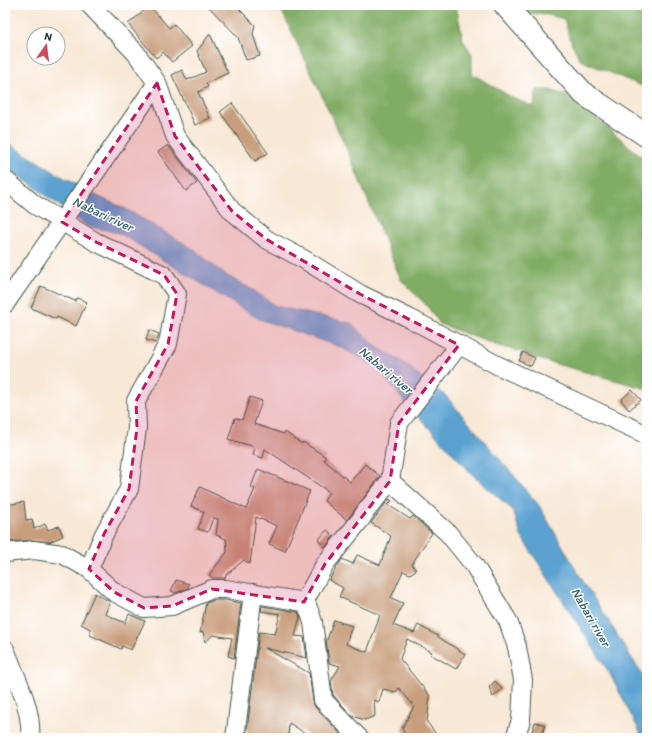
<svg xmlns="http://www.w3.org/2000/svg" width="652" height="743" viewBox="0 0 652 743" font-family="Itim,sans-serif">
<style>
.forest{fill:#80ac64;stroke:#50744c}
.water{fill:#5ba2d1;stroke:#3d7082}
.building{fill:#c89d7c}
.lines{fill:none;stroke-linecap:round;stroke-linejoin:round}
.minor-casing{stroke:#40574c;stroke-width:20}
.highway-casing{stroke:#40574c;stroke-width:24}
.minor{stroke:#fff;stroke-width:18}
.highway{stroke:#fff;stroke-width:22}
.marked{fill:#c2185b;fill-opacity:0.2;stroke:#c2185b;stroke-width:3;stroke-dasharray:8 5;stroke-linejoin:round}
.labels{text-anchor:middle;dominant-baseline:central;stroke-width:3;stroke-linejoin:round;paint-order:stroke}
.water-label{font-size:13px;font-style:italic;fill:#34606b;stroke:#fff}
</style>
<rect width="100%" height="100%" fill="#fff"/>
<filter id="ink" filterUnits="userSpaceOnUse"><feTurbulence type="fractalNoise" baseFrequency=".025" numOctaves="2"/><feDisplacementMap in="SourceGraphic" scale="8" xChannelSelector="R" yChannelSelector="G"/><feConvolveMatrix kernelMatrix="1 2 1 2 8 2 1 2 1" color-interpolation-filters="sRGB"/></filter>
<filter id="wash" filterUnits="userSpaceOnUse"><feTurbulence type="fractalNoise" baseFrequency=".012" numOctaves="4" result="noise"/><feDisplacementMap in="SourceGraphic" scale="16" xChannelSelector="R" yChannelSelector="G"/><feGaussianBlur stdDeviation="0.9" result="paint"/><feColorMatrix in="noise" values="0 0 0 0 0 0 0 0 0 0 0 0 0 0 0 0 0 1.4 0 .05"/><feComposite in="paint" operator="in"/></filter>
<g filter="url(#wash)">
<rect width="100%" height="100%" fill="#f8e8d5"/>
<path class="forest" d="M279,5H456L463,40L472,54V74L511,97L534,107L536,90H550L579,100L603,124L647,161V389L535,358L523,352L498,346L440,324L427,306L401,280L344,143Z
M518,5H647V92L642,86L580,60L572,44L564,19L540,13L529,14Z"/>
<path class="water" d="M5,141L59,175L97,196L124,208L192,248L224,274L253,290L276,306L351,323L377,347L401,361L445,395L538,504L583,581L647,682V738H643L610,674L521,536L513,510L475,477L401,398L378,368L340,347L259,319L119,233L87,226L25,180L5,167Z"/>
<g id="blocks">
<path class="building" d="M207,5H235L255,25L253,34L260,56L246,60L238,37Z
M150,6L169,28L174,24L192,46L172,62L163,52L156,58L128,24Z
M210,34L228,73L206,83L208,87L198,92L210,118L195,125L172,75L182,70L187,80L206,72L197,51Z
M232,103L268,153L255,161L220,112Z
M168,145L197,183L186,191L158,152Z
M41,286L75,301L77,298L87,302L76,326L57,317L56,319L31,308Z
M149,330L159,334L156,343L146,340Z
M523,352L535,358L531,366L519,361Z
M632,390L641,400L629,410L621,400Z
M250,397L262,401L254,424L284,434L285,432L302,444L303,442L326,457L324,460L350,482L365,464L380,476L347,520L324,501L329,492L265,449L263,458L253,455L255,447L228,439L235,418L242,420Z
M258,469L310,491L285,551L269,544L277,526L256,517L250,564L244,560L226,575L225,578H213L209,575L227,552L226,539L216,535L218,519L213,518L208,532L198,529L204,512L191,506L200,487L246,509L255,489L251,487Z
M389,499L392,501L388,505L410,519L413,516L432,533L412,564L416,570L410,574L403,571L391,598L403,603L393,625L414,633L418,625L438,636V637L465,654L456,669L430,654L432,652L407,639L400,659L430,696L427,722L439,738H407L402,728L414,706L399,688L396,692L383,689L379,702L374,700L375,716L365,720L352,716L333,695L331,681L340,666L329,663L326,640H327L334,620L352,626L346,644L367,652L380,615L339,597L343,588L329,580L342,559L353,564L357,555L380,565L391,536L371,523Z
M24,502L26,520L32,519L34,529L45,524L48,530L59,526L63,536L49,542L33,540L9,542L6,522H8L5,505Z
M327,530L334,536L325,547L318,540Z
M176,580L189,584L188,588L176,593L171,591Z
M95,593L110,602L105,614L125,623L129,614L145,621L131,650L122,646L121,649L90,635V629L81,624Z
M214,600H225L241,603L234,658L228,656L232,638L213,635L205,642L203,632L200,633L206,603Z
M262,606L298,612L300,617L295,636L304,637L307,658L265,648L309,673L313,701L315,707L345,738H313L289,723L288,738H246L259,632L275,634L280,614L261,611Z
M495,681L502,689L493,697L489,687Z
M535,722L545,725L541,738L531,735Z"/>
</g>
</g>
<g filter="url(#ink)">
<use href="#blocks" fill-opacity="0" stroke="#40574c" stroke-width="1"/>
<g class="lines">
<g class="minor-casing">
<path id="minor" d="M90,5L136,53L157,83L175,136L232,211L266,239L305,260L360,294L409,318L497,365L647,435
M5,180L35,205L96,242L164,275L177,294L168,344L136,401L137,428L129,489L104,534L89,569
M5,304L157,83
M390,481L448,533L474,565L508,621L517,647L523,680L521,720L515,738
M5,553L34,550L62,554L89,569L114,592L144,608L172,606L212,589H226L304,602L307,605L313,622L323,700L359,738
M304,602L325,564L361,519L366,511L390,481L399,423L459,345
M5,649C15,676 33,709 30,738
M235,738L253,593"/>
</g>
<g class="highway-casing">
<path id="highway" d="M505,5L584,94L647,136"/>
</g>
<use href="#minor" class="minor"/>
<use href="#highway" class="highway"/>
</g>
</g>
<path class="marked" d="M157,83L175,136L232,211L266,239L360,294L459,345L399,423L390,481L325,564L304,602L212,589L172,606L144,608L114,592L89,569L104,534L129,489L137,428L136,401L168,344L177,294L164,275L96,242L62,222Z"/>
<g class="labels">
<g class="water-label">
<text transform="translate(103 214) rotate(25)">Nabari river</text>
<text transform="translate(386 370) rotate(40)">Nabari river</text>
<text transform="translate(591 617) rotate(60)">Nabari river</text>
</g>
</g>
<rect width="652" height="743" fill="none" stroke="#fff" stroke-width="20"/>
<g transform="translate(46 46) rotate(14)"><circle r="19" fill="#ffffff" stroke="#a5b1ae"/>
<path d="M0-3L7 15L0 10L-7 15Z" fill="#d1495b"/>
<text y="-6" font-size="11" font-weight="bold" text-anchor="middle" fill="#1f3d34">N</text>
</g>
</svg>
